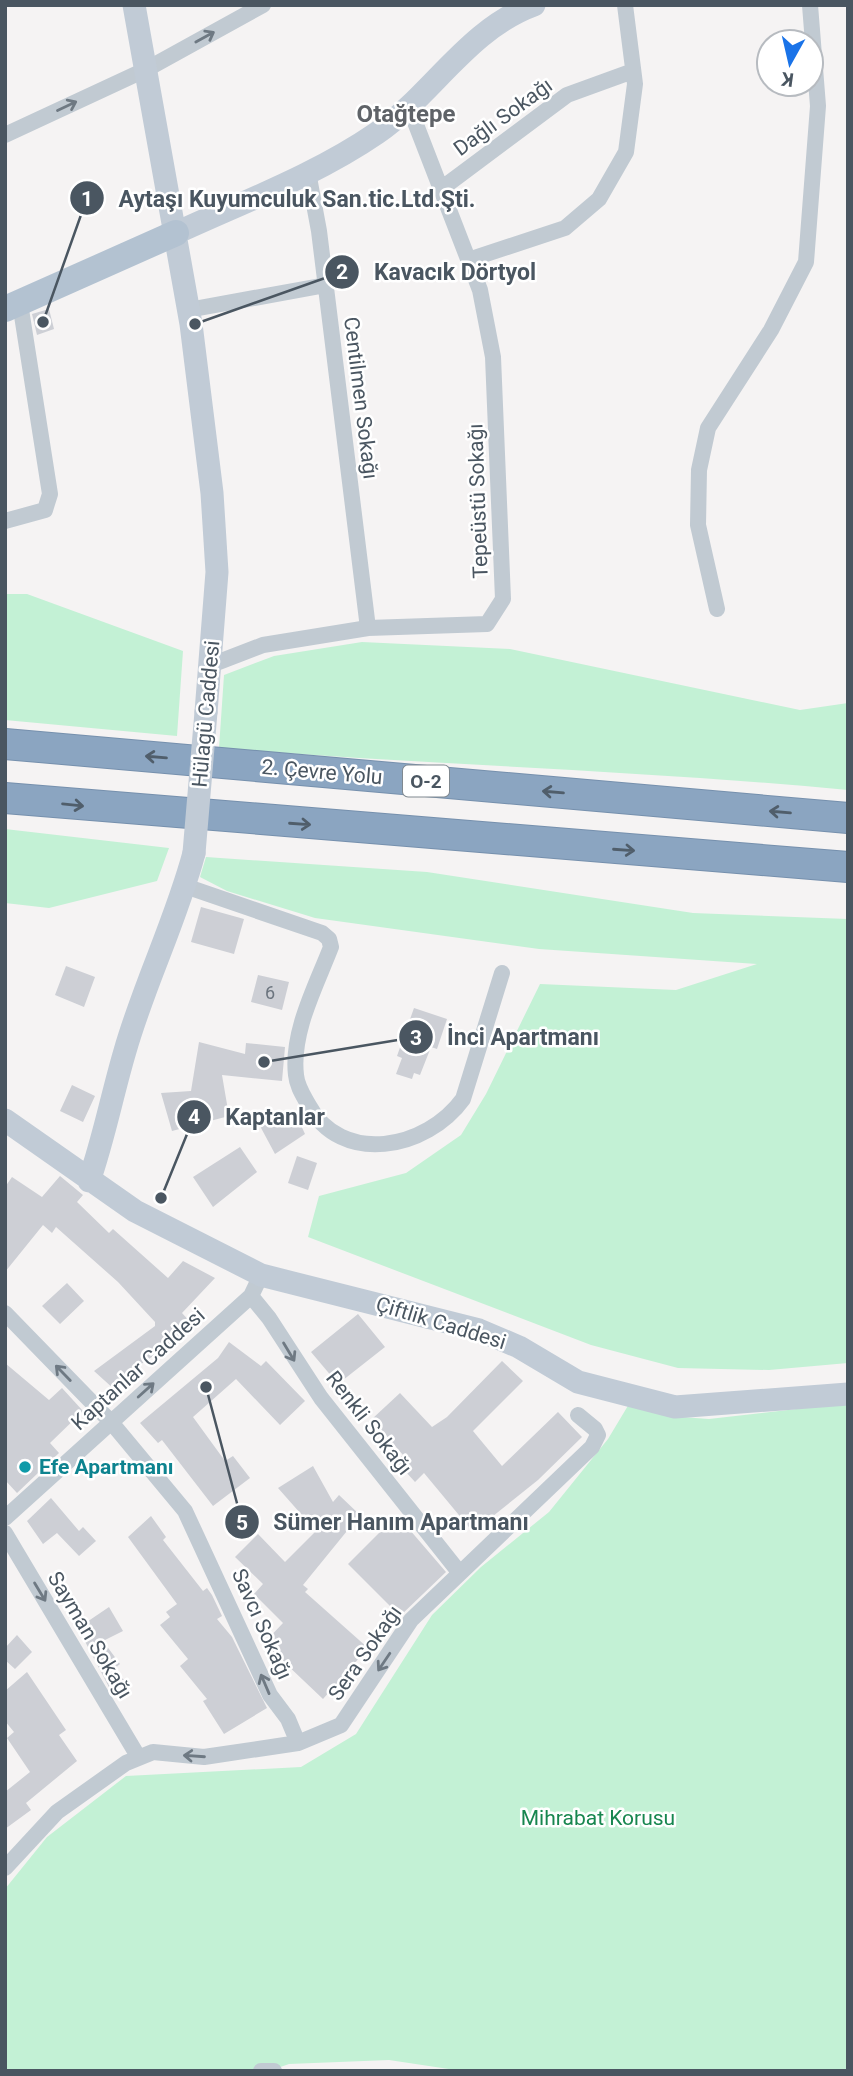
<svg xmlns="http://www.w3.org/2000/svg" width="853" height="2076" viewBox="0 0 853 2076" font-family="Roboto,sans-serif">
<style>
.green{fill:#c3f1d5}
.building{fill:#cdcfd5}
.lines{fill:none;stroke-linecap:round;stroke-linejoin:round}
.highway-casing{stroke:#7690ad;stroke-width:32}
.street{stroke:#c1cad2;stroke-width:16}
.secondary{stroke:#c1cbd6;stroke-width:23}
.primary{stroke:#b3c2d1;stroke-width:26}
.highway{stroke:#8ba5c1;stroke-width:30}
.secondary-bridge{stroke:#c1cbd6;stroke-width:23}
.oneway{stroke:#6e7983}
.oneway2{stroke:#505e6b}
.culture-dot{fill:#0f9aa8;stroke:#fff;stroke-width:2.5}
.labels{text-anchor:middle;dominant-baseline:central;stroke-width:5;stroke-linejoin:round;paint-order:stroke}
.number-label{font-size:18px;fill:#6b747e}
.shield{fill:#fff;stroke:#808990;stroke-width:2}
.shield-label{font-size:19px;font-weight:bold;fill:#4a5661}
.street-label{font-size:21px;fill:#4a5661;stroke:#fff}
.culture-label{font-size:21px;font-weight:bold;fill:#0d838f;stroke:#fff;text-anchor:start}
.park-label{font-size:21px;fill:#17864f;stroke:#fff}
.quarter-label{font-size:24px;font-weight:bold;fill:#5f6368;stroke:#fff}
.leader{fill:none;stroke:#4a5661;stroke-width:2.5}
.callout-dot{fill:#4a5661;stroke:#fff;stroke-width:2.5}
.mark-label{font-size:21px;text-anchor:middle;font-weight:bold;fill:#fff}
.callout-label{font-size:23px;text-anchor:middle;font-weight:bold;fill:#4a5661;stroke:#fff;stroke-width:5;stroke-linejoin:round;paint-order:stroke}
</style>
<rect width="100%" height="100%" fill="#f5f3f3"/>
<path class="green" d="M5,594H27L183,651L177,736L5,720Z
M362,642L510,649L800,710L848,703V790C638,770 428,765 219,748L224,675L274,656Z
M5,829L169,848L157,881L49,908L5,903Z
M206,857L427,872L693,913L848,919V1363L769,1370L678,1368L591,1345L308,1237L319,1196L406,1173L461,1135L486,1094L540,984L676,990L757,964L539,949L315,918L227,891L200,877Z
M848,1403V2071H462L389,2060L289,2064L269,2071H5V1889L47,1837L126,1776L301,1767L356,1734L432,1615L481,1567L549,1512L608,1439L629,1404L681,1417L709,1419Z"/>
<path class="building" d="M49,309L54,329L37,335L32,314Z
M201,907L244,919L234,954L191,942Z
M66,966L95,977L84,1007L55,995Z
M258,975L289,982L282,1010L251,1002Z
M414,1008L447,1019L437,1049L431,1047L420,1075L414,1073L412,1079L396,1074L402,1058L397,1056Z
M199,1042L245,1054L246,1043L285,1047L282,1081L222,1075L229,1116L172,1131L161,1093L191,1091Z
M72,1085L95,1096L83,1122L60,1111Z
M294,1110L305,1134L275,1154L260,1126Z
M240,1147L257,1172L213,1207L193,1177Z
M297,1156L317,1163L308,1190L288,1183Z
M60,1176L83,1195L77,1202L109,1233L113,1229L168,1278L183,1261L215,1278L182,1313L193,1325L173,1343L126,1374L129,1378L115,1390L94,1371L155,1326V1322L118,1282L56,1227L52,1233L43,1225L5,1272V1187L12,1177L42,1197Z
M67,1283L84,1301L60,1324L42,1306Z
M358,1314L385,1347L338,1384L311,1352Z
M229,1342L261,1366L266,1361L305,1401L280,1425L236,1379L193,1417L225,1461L233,1456L250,1478L213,1506L162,1440L158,1443L140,1423L218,1358Z
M502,1361L523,1381L473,1431L502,1466L558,1412L582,1437L538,1480L473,1532L424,1473L415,1482L396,1461L403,1455L372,1419L400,1393L432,1427L447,1417Z
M5,1363L49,1400L62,1388L83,1411L50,1443L59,1453L17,1493L5,1480Z
M313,1466L333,1502L339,1495L360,1515L303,1585L308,1589L305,1592L368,1648L323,1699L264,1643L283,1623L254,1594L263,1584L235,1557L258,1534L285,1562L316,1531L278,1488Z
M51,1498L79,1531L83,1527L96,1541L79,1556L57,1533L43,1544L27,1521Z
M397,1515L446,1572L400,1616L348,1564Z
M151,1516L166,1537L163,1540L203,1591L207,1588L212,1595L222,1616L217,1619L232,1637L267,1708L224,1734L203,1701L207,1699L180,1666L188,1659L160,1625L170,1617L166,1612L177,1604L128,1537Z
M109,1607L123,1631L103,1641L120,1664L114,1669L124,1680L111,1691L78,1628Z
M17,1635L32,1652L15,1669L5,1660V1648Z
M27,1672L66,1730L59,1735L77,1761L26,1803L31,1810L5,1829V1792L30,1772L7,1738L14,1732L5,1721V1691Z"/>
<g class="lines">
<g class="highway-casing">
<path id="highway" d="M5,744L848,818
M5,798L848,867"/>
</g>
<path class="street" d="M5,135L147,69L263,5
M308,172L319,231L368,628
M441,189L567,95L633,71
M468,260L565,228L599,199L626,152L635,84L625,5
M188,310L326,285
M5,521L45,510L50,494L20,303
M717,609L698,525L699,470L708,428L771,330L806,262L818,106L810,5
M211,665L263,645L368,628L487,624L503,599L493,357L480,290L408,104
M185,886L322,933L329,939L331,947C316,986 291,1032 296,1075C297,1086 303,1095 308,1104C341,1167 427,1149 463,1099L502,973
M251,1296L269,1318L321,1398L459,1572
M5,1313L111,1422L185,1511L270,1695L288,1719L298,1743
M5,1518L251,1296L261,1275
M5,1533L139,1758
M5,1868L57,1812L126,1763L153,1752L204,1757L298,1743L341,1725L411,1620L592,1447L598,1435L595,1429L578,1415
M261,2071H274"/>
<path class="secondary" d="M134,5L191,324L212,493L217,572L206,712
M176,233C243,202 316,175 377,133C432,95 468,29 534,5
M5,1120L135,1211L261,1275L479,1330L519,1347L578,1382L675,1407L848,1394
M89,1181C104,1138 112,1095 125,1051C144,984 176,921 194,853"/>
<path class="primary" d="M5,309L176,233"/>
<use href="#highway" class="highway"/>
<path class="secondary-bridge" d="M194,853L206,712"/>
</g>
<defs><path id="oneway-shaft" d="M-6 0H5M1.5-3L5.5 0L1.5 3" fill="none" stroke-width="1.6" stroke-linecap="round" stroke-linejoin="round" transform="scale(1.75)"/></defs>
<g class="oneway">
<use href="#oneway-shaft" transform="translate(205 37) rotate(-29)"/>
<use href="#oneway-shaft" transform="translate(67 106) rotate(-25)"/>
<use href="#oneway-shaft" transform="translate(289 1352) rotate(59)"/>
<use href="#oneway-shaft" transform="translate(63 1373) rotate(-134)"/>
<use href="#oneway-shaft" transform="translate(146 1390) rotate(-42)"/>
<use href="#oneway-shaft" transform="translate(40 1592) rotate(59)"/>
<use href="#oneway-shaft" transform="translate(384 1662) rotate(124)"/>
<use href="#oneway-shaft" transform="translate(265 1684) rotate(-113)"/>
<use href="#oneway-shaft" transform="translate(194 1756) rotate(-176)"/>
</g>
<g class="oneway2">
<use href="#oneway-shaft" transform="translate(156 757) rotate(-175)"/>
<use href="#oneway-shaft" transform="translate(553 792) rotate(-175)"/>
<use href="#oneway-shaft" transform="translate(73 805) rotate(6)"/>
<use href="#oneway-shaft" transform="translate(780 812) rotate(-175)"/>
<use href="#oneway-shaft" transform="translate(300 824) rotate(4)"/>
<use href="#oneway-shaft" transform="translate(624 850) rotate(4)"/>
</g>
<circle class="culture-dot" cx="25" cy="1467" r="7"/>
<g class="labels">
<g class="number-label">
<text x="270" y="992">6</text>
</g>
<rect class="shield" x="403" y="765.5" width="46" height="31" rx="5"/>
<g class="shield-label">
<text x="426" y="781">O-2</text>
</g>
<g class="street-label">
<text transform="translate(503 117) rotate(-36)">Dağlı Sokağı</text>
<text transform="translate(361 398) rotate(83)">Centilmen Sokağı</text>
<text transform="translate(478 501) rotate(-92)">Tepeüstü Sokağı</text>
<text transform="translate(206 714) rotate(-85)">Hülagü Caddesi</text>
<text transform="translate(322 772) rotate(5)">2. Çevre Yolu</text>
<text transform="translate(441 1323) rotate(17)">Çiftlik Caddesi</text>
<text transform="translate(138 1369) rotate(-42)">Kaptanlar Caddesi</text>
<text transform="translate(369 1423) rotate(52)">Renkli Sokağı</text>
<text transform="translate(262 1624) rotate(66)">Savcı Sokağı</text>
<text transform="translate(90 1635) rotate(59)">Sayman Sokağı</text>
<text transform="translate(365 1653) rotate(-55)">Sera Sokağı</text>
</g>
<g class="culture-label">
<text x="39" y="1467">Efe Apartmanı</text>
</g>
<g class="park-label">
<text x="598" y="1818">Mihrabat Korusu</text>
</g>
<g class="quarter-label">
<text x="406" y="114">Otağtepe</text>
</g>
</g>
<path class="leader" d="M43 322L87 198M195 324L342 272M264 1062L416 1037M161 1198L194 1117M206 1387L242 1522"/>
<g class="callout-dot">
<circle cx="43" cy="322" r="7"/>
<circle cx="195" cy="324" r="7"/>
<circle cx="264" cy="1062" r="7"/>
<circle cx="161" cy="1198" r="7"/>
<circle cx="206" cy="1387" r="7"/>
<circle cx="87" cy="198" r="18"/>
<circle cx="342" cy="272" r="18"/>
<circle cx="416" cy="1037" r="18"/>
<circle cx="194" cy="1117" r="18"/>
<circle cx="242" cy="1522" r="18"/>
</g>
<g class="mark-label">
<text x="87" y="206">1</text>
<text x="342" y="279">2</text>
<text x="416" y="1045">3</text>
<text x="194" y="1124">4</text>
<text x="242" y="1530">5</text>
</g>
<g class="callout-label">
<text x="297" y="207">Aytaşı Kuyumculuk San.tic.Ltd.Şti.</text>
<text x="455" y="280">Kavacık Dörtyol</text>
<text x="523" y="1045">İnci Apartmanı</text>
<text x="275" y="1125">Kaptanlar</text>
<text x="401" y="1530">Sümer Hanım Apartmanı</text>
</g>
<rect width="853" height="2076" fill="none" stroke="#4a5661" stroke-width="14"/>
<g transform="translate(790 63) rotate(188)"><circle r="33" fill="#ffffff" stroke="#b7bbc0" stroke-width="2"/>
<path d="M0-5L12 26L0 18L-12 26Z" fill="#1a73e8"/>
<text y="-10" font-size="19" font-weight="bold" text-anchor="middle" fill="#4a5661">K</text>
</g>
</svg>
